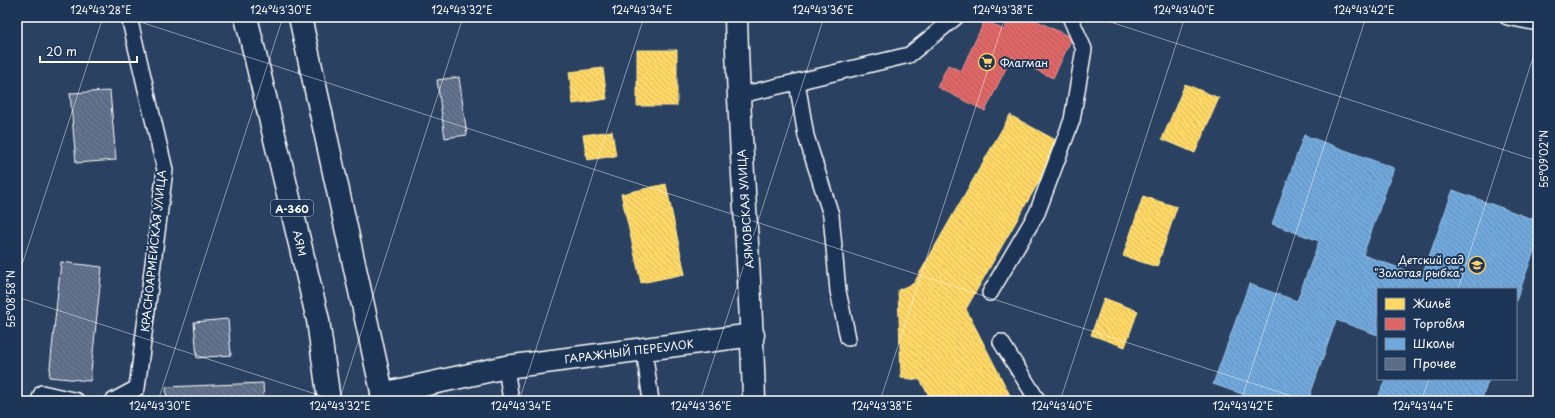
<svg xmlns="http://www.w3.org/2000/svg" width="1555" height="418" viewBox="0 0 1555 418" font-family="'Playpen Sans',sans-serif">
<style>
.homes{fill:url(#homes-back-hatch);stroke:#ffe494}
.shops{fill:url(#shops-back-hatch);stroke:#e99494}
.schools{fill:url(#schools-back-hatch);stroke:#9ac2e6}
.building{fill:url(#building-back-hatch);stroke:#fff}
.lines{fill:none;stroke-linecap:round;stroke-linejoin:round}
.service-casing{stroke:#fff;stroke-width:18}
.minor-casing{stroke:#fff;stroke-width:25}
.trunk-casing{stroke:#fff;stroke-width:25}
.service{stroke:#1d3557;stroke-width:15}
.minor{stroke:#1d3557;stroke-width:22}
.trunk{stroke:#1d3557;stroke-width:22}
.ticks{fill:none;stroke:#fff;stroke-width:1;stroke-opacity:0.45}
.labels{text-anchor:middle;dominant-baseline:central;stroke-width:4;stroke-linejoin:round;paint-order:stroke}
.shield{fill:#1d3557;stroke:#bbc2cd;stroke-width:1}
.shield-label{font-size:10px;font-weight:bold;fill:#fff}
.poi-label{font-size:11px;fill:#fff;stroke:#1d3557;text-anchor:start}
.street-label{font-size:11px;fill:#fff;stroke:#1d3557}
.neatline{fill:none;stroke:#fff;stroke-width:1.5}
.ticks-label{font-size:10px;text-anchor:middle;fill:#fff}
</style>
<defs>
<pattern id="homes-back-hatch" width="6" height="6" patternUnits="userSpaceOnUse"><rect width="6" height="6" fill="#ffd966"/><path d="M-1 5l2 2M0 0l6 6M5-1l2 2" fill="none" stroke="#d2b660"/></pattern>
<pattern id="shops-back-hatch" width="6" height="6" patternUnits="userSpaceOnUse"><rect width="6" height="6" fill="#e06666"/><path d="M-1 5l2 2M0 0l6 6M5-1l2 2" fill="none" stroke="#ac5d5d"/></pattern>
<pattern id="schools-back-hatch" width="6" height="6" patternUnits="userSpaceOnUse"><rect width="6" height="6" fill="#6fa8dc"/><path d="M-1 5l2 2M0 0l6 6M5-1l2 2" fill="none" stroke="#648cb1"/></pattern>
<pattern id="building-back-hatch" width="6" height="6" patternUnits="userSpaceOnUse"><rect width="6" height="6" fill="#5b6c86"/><path d="M-1 5l2 2M0 0l6 6M5-1l2 2" fill="none" stroke="#748298"/></pattern>
</defs>
<rect width="100%" height="100%" fill="#2a4161"/>
<filter id="ink" filterUnits="userSpaceOnUse"><feTurbulence type="fractalNoise" baseFrequency=".025" numOctaves="2"/><feDisplacementMap in="SourceGraphic" scale="8" xChannelSelector="R" yChannelSelector="G"/><feConvolveMatrix kernelMatrix="1 2 1 2 8 2 1 2 1" color-interpolation-filters="sRGB"/></filter>
<g filter="url(#ink)">
<path class="homes" d="M637,50H677V106H637Z
M603,68L607,99L573,104L569,72Z
M1185,84L1219,98L1195,153L1162,139Z
M1010,115L1061,143L966,309L1013,401H932L920,380L901,378L898,290L914,283Z
M612,131L616,156L587,160L583,135Z
M666,184L685,274L641,283L621,194Z
M1143,196L1177,207L1157,267L1123,256Z
M1104,298L1138,311L1125,347L1091,335Z"/>
<path class="shops" d="M1010,17H1029L1072,38L1053,78L1011,58L985,111L937,87L948,65L961,71L985,20L1004,30Z"/>
<path class="schools" d="M1304,135L1394,168L1363,255L1422,276L1453,190L1538,221V240L1516,301V289H1378V335L1336,320L1308,401H1262L1213,384L1249,284L1297,301L1319,241L1272,224Z
M1385,379H1489L1481,401H1377Z"/>
<path class="building" d="M459,77L467,135L445,138L437,80Z
M110,91L116,160L76,163L70,93Z
M61,262L102,267L90,381L49,377Z
M228,319L231,355L197,358L194,322Z
M263,383L264,401H167L166,387Z"/>
<g class="lines">
<g class="service-casing">
<path id="service" d="M1507,17L1538,23
M797,82L806,136L831,215L838,291L848,338
M737,96L909,55L956,17
M990,293L1037,213L1072,120L1084,49L1070,17
M1001,342L1038,401
M644,349L651,401
M506,367L511,401
M39,401L42,393L77,401
M113,401L137,388L165,170L129,17"/>
</g>
<g class="minor-casing">
<path id="minor" d="M736,17C739,145 751,273 754,401
M382,394L506,367L753,335"/>
</g>
<g class="trunk-casing">
<path id="trunk" d="M246,17L318,320L329,401
M300,17L384,401"/>
</g>
<use href="#service" class="service"/>
<use href="#minor" class="minor"/>
<use href="#trunk" class="trunk"/>
</g>
</g>
<path class="ticks" d="M125,17L1307,401M1095,17L1538,161M17,280L103,17M1458,289L1538,42M17,297L337,401M158,401L283,17M339,401L463,17M519,401L644,17M700,401L824,17M880,401L1005,17M1060,401L1185,17M1241,401L1366,17M1421,401L1429,379"/>
<defs>
<g id="supermarket-ring" transform="scale(0.9)"><circle r="9.5" fill="#1d3557" stroke="#ffd166" stroke-width="1.5"/><path d="M-6-5.5h2.5l.6 2H6L4.5 2H-2.5L-4.4-4H-6ZM-1.5 3.2a1.3 1.3 0 1 0 .1 0ZM3 3.2a1.3 1.3 0 1 0 .1 0Z" fill="#ffd166"/></g>
<g id="school-ring" transform="scale(0.9)"><circle r="9.5" fill="#1d3557" stroke="#ffd166" stroke-width="1.5"/><path d="M0-5L7-2L0 1L-7-2ZM-4 1L0 2.5L4 1V4Q0 6-4 4Z" fill="#ffd166"/></g>
</defs>
<g fill-rule="evenodd">
<use href="#supermarket-ring" x="987" y="62"/>
<use href="#school-ring" x="1477" y="265"/>
</g>
<g class="labels">
<rect class="shield" x="271" y="200" width="42" height="16" rx="3"/>
<g class="shield-label">
<text x="292" y="208">А-360</text>
</g>
<g class="poi-label">
<text x="1000" y="62">Флагман</text>
<text x="1464" y="259" text-anchor="end">Детский сад<tspan x="1464" dy="13">"Золотая рыбка"</tspan></text>
</g>
<g class="street-label">
<text transform="translate(745 209) rotate(-94)">АЯМОВСКАЯ УЛИЦА</text>
<text transform="translate(300 243) rotate(77)">АЯМ</text>
<text transform="translate(153 251) rotate(-84)">КРАСНОАРМЕЙСКАЯ УЛИЦА</text>
<text transform="translate(629 351) rotate(-7)">ГАРАЖНЫЙ ПЕРЕУЛОК</text>
</g>
</g>
<rect width="1555" height="418" fill="none" stroke="#1d3557" stroke-width="44"/>
<rect x="1377" y="288" width="140" height="92" fill="#1d3557" stroke="#77869a"/>
<rect x="1385" y="298" width="20" height="12" fill="#ffd966" stroke="#77869a"/>
<text x="1413" y="308" font-size="12" fill="#ffffff">Жильё</text>
<rect x="1385" y="318" width="20" height="12" fill="#e06666" stroke="#77869a"/>
<text x="1413" y="328" font-size="12" fill="#ffffff">Торговля</text>
<rect x="1385" y="338" width="20" height="12" fill="#6fa8dc" stroke="#77869a"/>
<text x="1413" y="348" font-size="12" fill="#ffffff">Школы</text>
<rect x="1385" y="358" width="20" height="12" fill="#5b6c86" stroke="#77869a"/>
<text x="1413" y="368" font-size="12" fill="#ffffff">Прочее</text>
<path d="M40 56v6h97v-6" fill="none" stroke="#ffffff" stroke-width="2"/>
<text x="46" y="56" font-size="12" fill="#ffffff" stroke="#1d3557" stroke-width="3" paint-order="stroke">20 m</text>
<rect x="22" y="22" width="1511" height="374" class="neatline"/>
<g class="ticks-label">
<text x="101" y="14">124°43'28"E</text>
<text x="281" y="14">124°43'30"E</text>
<text x="462" y="14">124°43'32"E</text>
<text x="642" y="14">124°43'34"E</text>
<text x="823" y="14">124°43'36"E</text>
<text x="1003" y="14">124°43'38"E</text>
<text x="1184" y="14">124°43'40"E</text>
<text x="1364" y="14">124°43'42"E</text>
<text transform="translate(1544 159) rotate(-90)" y="4">55°09'02"N</text>
<text transform="translate(11 299) rotate(-90)" y="4">55°08'58"N</text>
<text x="160" y="410">124°43'30"E</text>
<text x="340" y="410">124°43'32"E</text>
<text x="521" y="410">124°43'34"E</text>
<text x="701" y="410">124°43'36"E</text>
<text x="882" y="410">124°43'38"E</text>
<text x="1062" y="410">124°43'40"E</text>
<text x="1243" y="410">124°43'42"E</text>
<text x="1423" y="410">124°43'44"E</text>
</g>
</svg>
